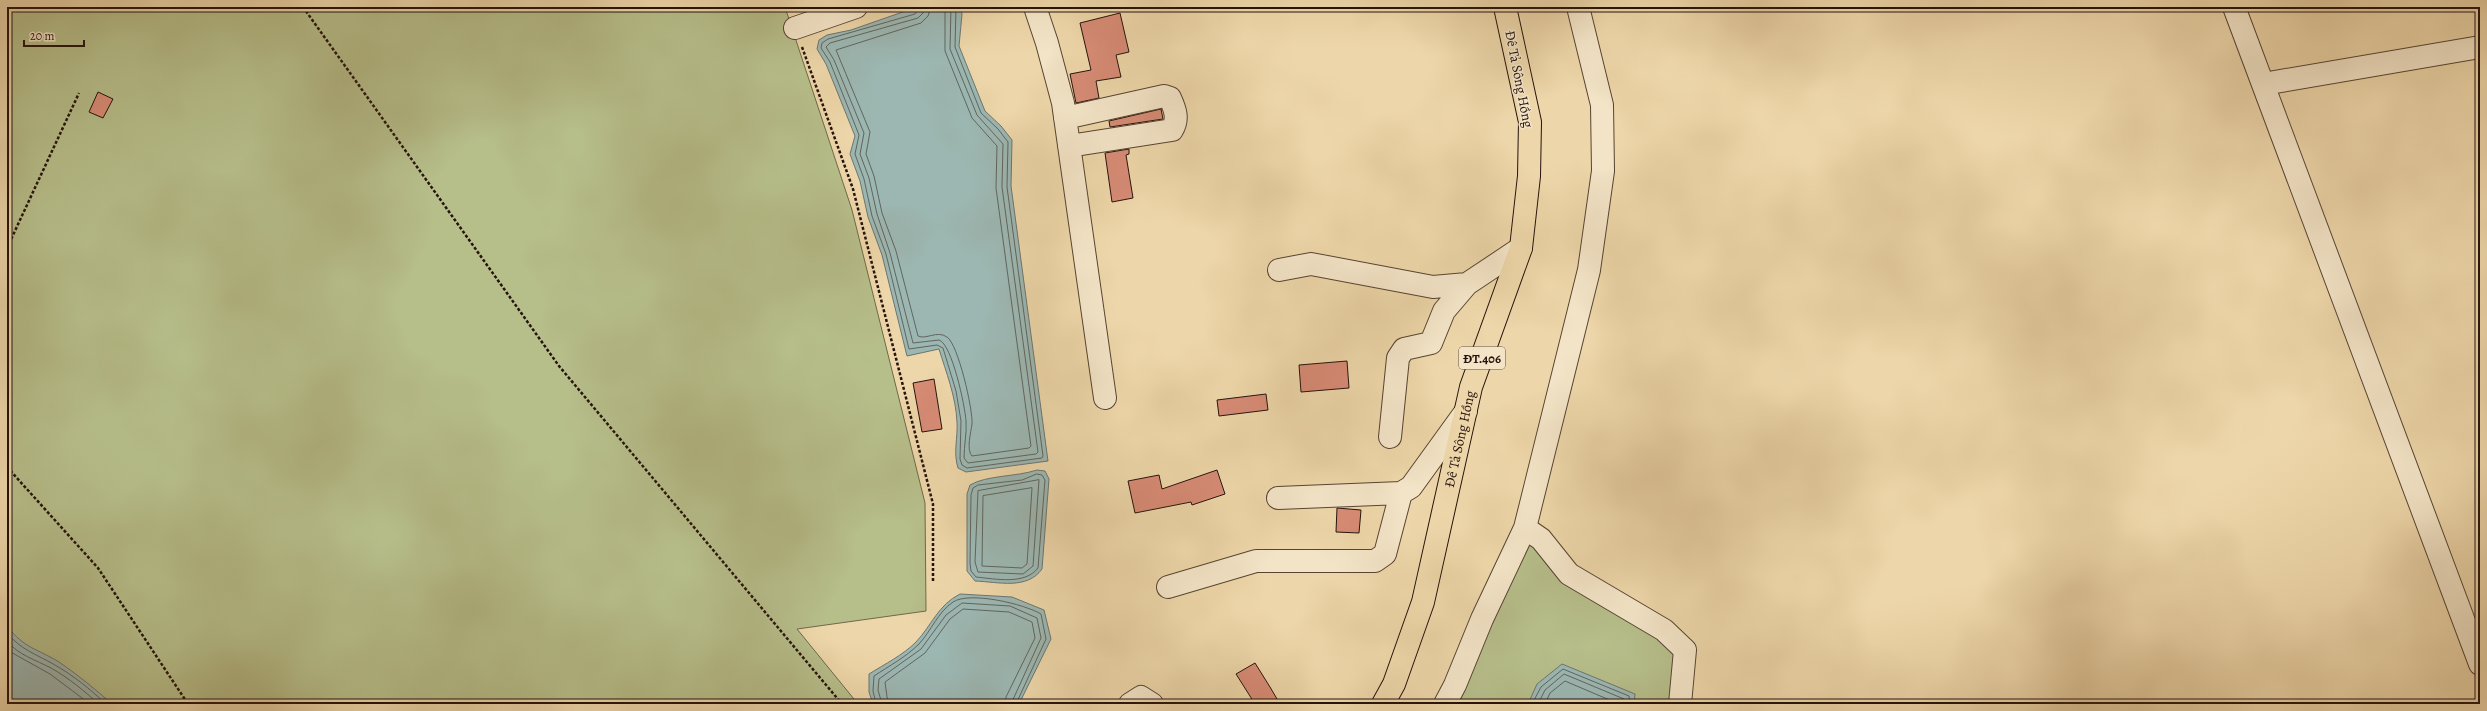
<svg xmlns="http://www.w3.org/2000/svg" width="2487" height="711" viewBox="0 0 2487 711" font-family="Alegreya,serif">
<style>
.green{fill:#b6be8a;stroke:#6e684b}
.water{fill:#9cb7b2;stroke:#6c7570}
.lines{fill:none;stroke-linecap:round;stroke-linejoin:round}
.shore{stroke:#60655f;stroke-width:1}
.building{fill:#d78b75;stroke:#25130c}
.street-casing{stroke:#574433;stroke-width:24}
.primary-casing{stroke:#25130c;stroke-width:24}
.path{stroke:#25130c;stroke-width:2.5;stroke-dasharray:3 2;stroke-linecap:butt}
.street{stroke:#f3e4c7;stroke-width:22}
.primary{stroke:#edd6a9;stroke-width:22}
.labels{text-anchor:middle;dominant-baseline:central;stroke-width:3;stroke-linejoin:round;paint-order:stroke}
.shield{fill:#f3e4c7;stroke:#635244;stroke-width:1}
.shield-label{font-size:13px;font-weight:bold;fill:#25130c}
.street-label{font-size:14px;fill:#25130c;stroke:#f3e4c7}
</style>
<rect width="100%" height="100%" fill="#edd6a9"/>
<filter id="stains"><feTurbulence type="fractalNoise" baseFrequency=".005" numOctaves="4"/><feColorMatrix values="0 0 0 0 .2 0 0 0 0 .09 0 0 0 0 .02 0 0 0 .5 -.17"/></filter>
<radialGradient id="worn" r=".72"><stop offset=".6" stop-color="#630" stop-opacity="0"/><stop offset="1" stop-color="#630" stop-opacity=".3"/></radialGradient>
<path class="green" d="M7,7H785L852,210L925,503L926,611L797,629L858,704H7Z
M1525,528L1685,650L1678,704H1445Z"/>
<path class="water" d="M917,7H960L962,14L959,46L985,111L1001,126L1012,140L1011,186L1048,461L966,472L958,468C953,452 958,438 957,422C956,397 946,372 939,349L907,356L882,255L868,217L860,181L850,154L855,136L826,64L817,49L819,40L827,35L851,30Z
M1037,470L1045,471L1049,479L1042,569C1027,590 999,582 975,581L967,571V494L970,485C987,475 1016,477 1037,470Z
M960,594L1012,597L1044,610L1051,639L1019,704H873L869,692V674C885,664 903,655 916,642C932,625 938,605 960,594Z
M7,626C25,649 36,648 59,662C78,675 95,689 112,704H21L7,699Z
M1562,664L1635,694L1634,704H1528L1537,684Z"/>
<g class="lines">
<path class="shore" d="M920,7L915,14L828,39L822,43L821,48L830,62L859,135L855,154L864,179L872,216L886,254L909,349L937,345L943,348L956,391L961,421L960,459L962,465L967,468L1042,458L1043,456L1007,187L1008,142L998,129L981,113L955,47L956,7
M925,7L923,13L918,18L830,43L826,47L834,60L864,133L860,154L869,178L877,214L890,253L913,343L939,340C952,344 965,406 966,421C967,433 964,445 964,458L968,463L1036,454L1038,452L1002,187L1003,144L977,115L950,49L951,7
M931,7L928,16L921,23L836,50L870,132L866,154L874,176L882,213L896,251L918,336C926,340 937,330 947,337C958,344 973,409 972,424C971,432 966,450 972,456L1029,448L1031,446L996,188L997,146L972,118L945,51V7
M1037,474L1042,475L1045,480L1038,568C1025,585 996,579 976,577L971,571L970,563L971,495L973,488L978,485L1022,480Z
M1039,480L1033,566L1023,574L978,572L975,562L978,491Z
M1032,488L1027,564L1022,568L982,566L983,496Z
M7,633C21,650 36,654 55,665C74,676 90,689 106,704
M7,641C18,655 36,660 51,668C69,678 84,691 99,704
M7,650L50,674L90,704
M876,704L873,691L874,676C889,666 906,657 919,644C931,631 938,612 953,602C970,591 1024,604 1041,614L1046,639L1016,704
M882,704L878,690L879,679L921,649L946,615L962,603L1010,606L1037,618L1041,638L1011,704
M888,704L885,682L925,653L950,619L963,609L1009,612L1032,622L1035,638L1006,697L1005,704
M1532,704L1541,687L1563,669L1629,696L1630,704
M1538,704L1545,690L1564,674L1624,699L1625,704
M1545,704L1550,693L1565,681L1619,704"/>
</g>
<path class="building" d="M1120,13L1129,52L1116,55L1121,77L1096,81L1099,98L1076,103L1070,74L1091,70L1080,23Z
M98,92L113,99L103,118L89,112Z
M1161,109L1163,119L1110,127L1109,121Z
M1129,149V154L1126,155L1133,198L1112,202L1105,153Z
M1347,361L1349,388L1301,392L1299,365Z
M934,379L942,429L922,432L913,383Z
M1266,394L1268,410L1219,416L1217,400Z
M1217,470L1225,494L1192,505L1191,502L1135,513L1128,481L1159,475L1162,489Z
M1337,508L1361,510L1359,533L1336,532Z
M1255,663L1270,687L1280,704H1255L1236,674Z"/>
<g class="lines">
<g class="street-casing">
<path id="street" d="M1035,7L1047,43L1063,103L1105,398
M2234,7L2480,664
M795,28L856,7
M2263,84L2480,47
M1065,118L1164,96L1170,98C1175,109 1179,119 1172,130L1069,146
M1279,270L1311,264L1433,287L1467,284L1521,248
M1390,437L1398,358L1404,349L1431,343L1444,311L1467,284
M1278,498L1401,493L1411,487L1466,411
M1525,528L1541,539L1569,574L1664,630L1685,650L1680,704
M1168,587L1256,561H1375L1385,554L1401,493
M1130,704L1141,697L1152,704
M1445,704L1455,685L1482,619L1525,528L1589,270L1603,171L1602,105L1578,7"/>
</g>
<g class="primary-casing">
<g id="primary">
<path id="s1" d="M1383,704L1394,684L1423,602L1471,387L1521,248L1529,176L1530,122L1505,7"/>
</g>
</g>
<path class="path" d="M303,7L559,366L842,704
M802,47L853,189L933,504V583
M7,248L79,93
M7,467L98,568L188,704"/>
<use href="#street" class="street"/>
<use href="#primary" class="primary"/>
</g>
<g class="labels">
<rect class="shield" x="1459" y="347" width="46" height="22" rx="3"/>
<g class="shield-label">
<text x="1482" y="358">ĐT.406</text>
</g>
<g class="street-label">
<text transform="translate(1519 79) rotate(79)">Đê Tả Sông Hồng</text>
<text stroke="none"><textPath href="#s1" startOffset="277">Đê Tả Sông Hồng</textPath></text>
</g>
</g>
<rect width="2487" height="711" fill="none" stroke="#edd6a9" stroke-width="24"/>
<rect x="8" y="8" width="2471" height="695" fill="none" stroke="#25130c" stroke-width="2"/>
<rect x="12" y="12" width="2463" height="687" fill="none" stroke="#25130c"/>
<path d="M24 40v6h60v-6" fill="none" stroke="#25130c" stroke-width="2"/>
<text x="30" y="40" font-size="12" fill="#25130c" stroke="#f3e4c7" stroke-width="3" paint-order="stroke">20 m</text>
<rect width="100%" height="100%" filter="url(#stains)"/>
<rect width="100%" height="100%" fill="url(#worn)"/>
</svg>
